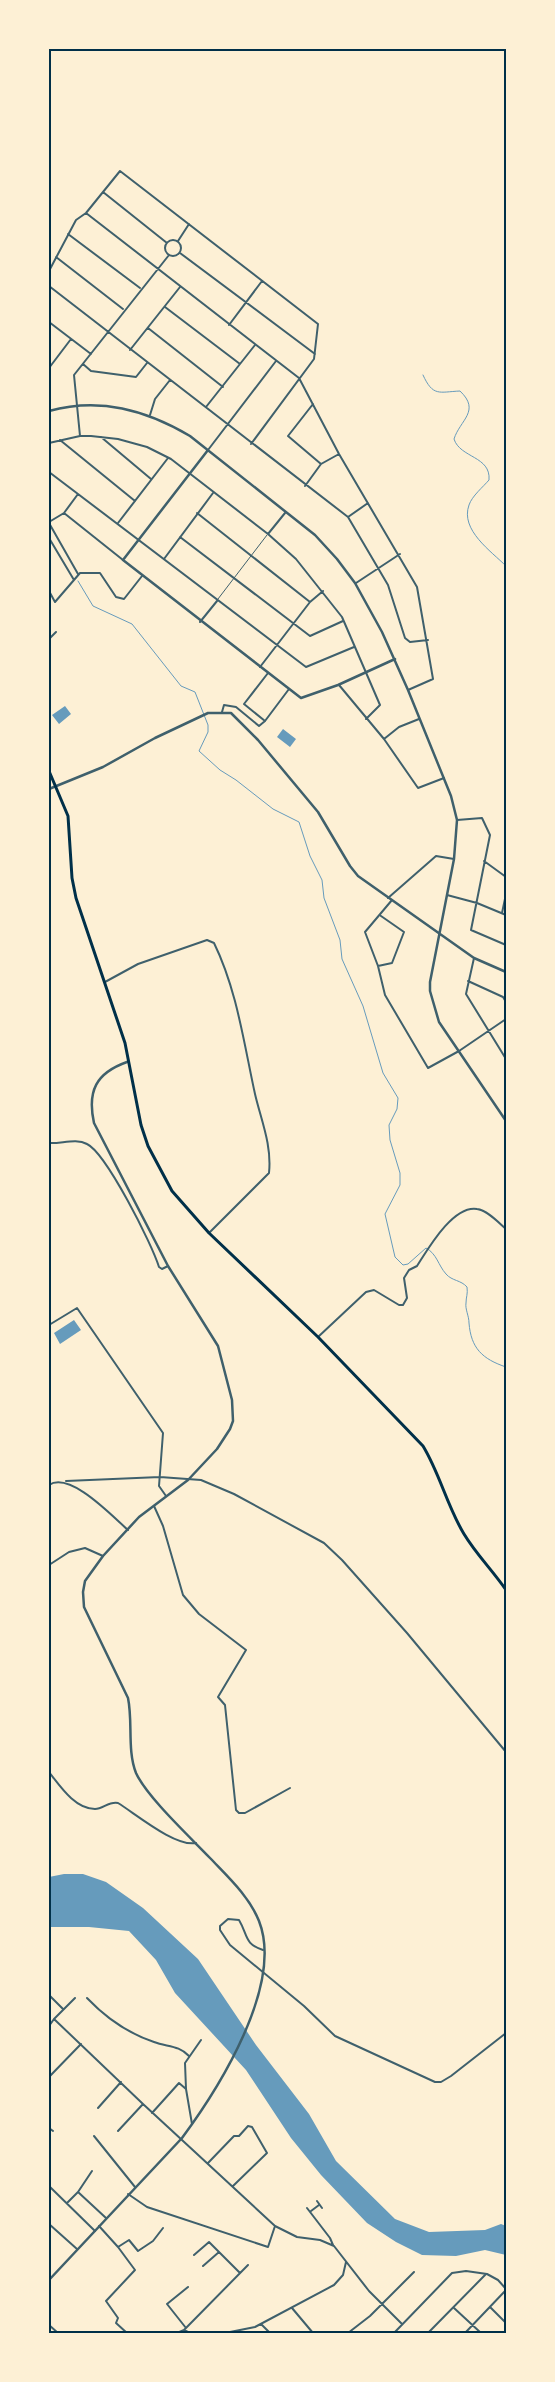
<svg xmlns="http://www.w3.org/2000/svg" width="555" height="2382" viewBox="0 0 555 2382" font-family="'Sofia Sans Condensed',sans-serif">
<style>
.water{fill:#669bbc}
.lines{fill:none;stroke-linecap:round;stroke-linejoin:round}
.stream{stroke:#669bbc;stroke-width:1}
.pedestrian{stroke:#3f606c;stroke-width:1}
.minor{stroke:#3f606c;stroke-width:2}
.tertiary{stroke:#3f606c;stroke-width:2.5}
.primary{stroke:#003049;stroke-width:3}
.neatline{fill:none;stroke:#003049;stroke-width:2}
</style>
<rect width="100%" height="100%" fill="#fdf0d5"/>
<path class="water" d="M65,706L71,714L59,724L52,715Z
M283,729L296,739L290,747L277,737Z
M74,1320L81,1330L60,1344L54,1333Z
M64,1874H83L106,1882L143,1908L198,1959L256,2045L309,2114L336,2161L395,2219L429,2232L485,2230L501,2224L506,2226V2255L485,2250L456,2256L422,2255L396,2242L367,2223L321,2175L291,2138L246,2070L175,1993L156,1960L129,1931L89,1927H49V1877Z"/>
<g class="lines">
<path class="stream" d="M423,375C433,397 439,392 460,391C481,411 460,420 454,439C460,458 491,456 489,480C483,487 472,496 469,505C460,530 491,551 506,566
M78,581L93,606L132,624L181,686L195,692L208,725V732L199,751L220,770L236,780L273,809L299,822L310,856L322,880L324,898L340,940L342,959L363,1006L383,1073L398,1098L397,1109L389,1125L390,1140L400,1173V1185L385,1214L395,1257L403,1265L408,1264L426,1248C437,1254 438,1265 446,1274C452,1281 461,1280 467,1287C468,1294 466,1297 466,1303C465,1309 469,1316 469,1323C471,1348 482,1359 506,1367"/>
<path class="pedestrian" d="M218,599L267,535"/>
<path class="minor" d="M103,192L167,243
M86,213L299,378L339,454L417,587L433,679L408,690
M68,234L140,288
M165 248a8 8 0 1 1 16 0a8 8 0 1 1-16 0Z
M178,241L189,224
M180,253L315,354
M56,257L123,309
M49,271L76,220L86,213L120,171L318,324L314,359L251,444
M49,286L348,517L388,585L405,638L410,642L428,640
M165,307L240,364
M49,322L91,354
M229,325L262,281
M148,328L223,387
M130,350L180,287
M83,364L91,371L136,377L147,363
M49,368L71,339
M313,404L288,436L321,464
M206,407L255,345
M150,415L155,399L170,380
M80,436L74,375L169,255
M101,437L151,479
M60,440L135,501
M49,443L80,436H91L118,439L147,447L171,459L268,534L296,559L342,617L380,705L366,719
M208,450L276,361
M49,472L306,667L354,647
M305,486L321,464L339,454
M64,513L123,560
M197,513L310,602
M348,517L368,503
M49,522L64,513L78,494
M49,523L78,574
M118,523L168,458
M268,534L285,513
M180,537L310,636L343,621
M49,538L74,580
M164,559L213,493
M356,583L400,554
M49,591L55,602L80,573H100L116,597L124,599L142,576
M200,622L217,601
M49,639L56,632
M260,667L310,602L323,591
M268,673L244,704L265,721L289,689
M339,685L384,739L418,788L444,778
M222,712L224,705L236,707L259,726L265,721
M384,739L399,727L419,719
M457,820L482,818L490,835L471,930L506,945
M484,861L506,877
M447,895L477,903L506,915
M388,898L436,856L454,859
M392,900L365,932L378,966L385,995L428,1068L459,1051L506,1019
M502,913L506,894
M474,958L466,994L506,1059
M378,966L392,963L404,932L381,916
M468,981L503,997L506,1002
M105,982L138,964L207,940L214,943C237,990 244,1044 255,1094C261,1120 272,1145 269,1173L210,1232
M49,1143C61,1144 76,1138 87,1144C106,1153 152,1244 159,1267L162,1269L168,1266
M49,1325L77,1308L163,1433L159,1486L166,1496
M318,1337L366,1292L374,1290L399,1305H403L407,1298L404,1278L409,1270L417,1266C428,1249 453,1205 477,1209C487,1210 499,1223 506,1229
M66,1481L160,1477L201,1480L234,1494L324,1543L342,1560L407,1633L506,1752
M49,1485C70,1471 112,1516 128,1530
M154,1506L163,1526L183,1595L199,1614L246,1650L218,1697L225,1705L236,1810L239,1813H245L290,1788
M49,1565L69,1552L85,1548L103,1556
M49,1772C60,1786 75,1809 95,1809C103,1809 109,1801 118,1803C136,1814 175,1847 196,1843
M263,1950C244,1944 248,1935 239,1920L228,1919L220,1926V1930L230,1945L304,2006L335,2036L435,2082H441L451,2076L506,2033
M49,1975V1984
M49,1995L63,2009
M87,1998C106,2018 127,2033 154,2042C167,2047 179,2045 189,2056
M54,2019L75,1998
M49,2026L54,2019L143,2104L275,2226L268,2247L147,2207L128,2194
M49,2077L81,2044
M98,2108L121,2082
M152,2113L179,2083L186,2089
M192,2124L186,2089L185,2063L201,2040
M49,2128L53,2131
M118,2131L143,2104
M94,2136L135,2187
M208,2163L234,2136H239L248,2126L252,2127L267,2153L233,2186
M92,2171L78,2192L106,2218
M49,2186L95,2231
M317,2201L322,2208
M67,2203L78,2192
M307,2208L330,2238L333,2245
M311,2211L319,2205
M49,2224L77,2249
M99,2226L118,2247L135,2270L106,2301L118,2318L116,2323L127,2333
M275,2226L297,2237L320,2240L334,2246L369,2291L402,2324
M118,2247L129,2240L138,2251L153,2241L163,2228
M194,2255L209,2242L240,2273
M203,2266L219,2252
M490,2307L506,2323
M292,2308L313,2333
M454,2308L481,2333
M261,2324L270,2333
M49,2325L58,2333
M186,2328L167,2304L188,2287
M184,2330L248,2265
M177,2333L184,2330L190,2333
M225,2333L255,2327L334,2285L343,2275L346,2262
M348,2333L370,2316L414,2272
M394,2333L452,2273L466,2271L487,2274L498,2280L506,2289
M428,2333L486,2274
M465,2333L506,2290"/>
<path class="tertiary" d="M49,411C100,397 146,410 190,436L315,535L337,559L355,583L382,632L408,690L451,796L457,820L454,859L430,982V991L439,1022L506,1121
M208,450L123,560L301,698L338,685L395,659
M49,789L103,767L155,738L208,713H231L258,740L318,812L350,866L358,876L474,958L506,972
M49,2280L182,2138C219,2088 284,1985 259,1921C249,1896 228,1877 210,1858C190,1837 147,1797 136,1773C127,1750 133,1722 128,1698L84,1607L83,1592L85,1581L103,1556L139,1517L188,1480L217,1449L230,1429L233,1421L232,1400L218,1346L168,1266L94,1123C87,1091 96,1073 127,1062"/>
<path class="primary" d="M49,771L68,816L72,878L76,898L125,1043L141,1125L148,1146L172,1191L209,1233L318,1337L423,1446C440,1474 447,1506 464,1534C476,1554 493,1571 506,1590"/>
</g>
<rect width="555" height="2382" fill="none" stroke="#fdf0d5" stroke-width="100"/>
<rect x="50" y="50" width="455" height="2282" class="neatline"/>
</svg>
